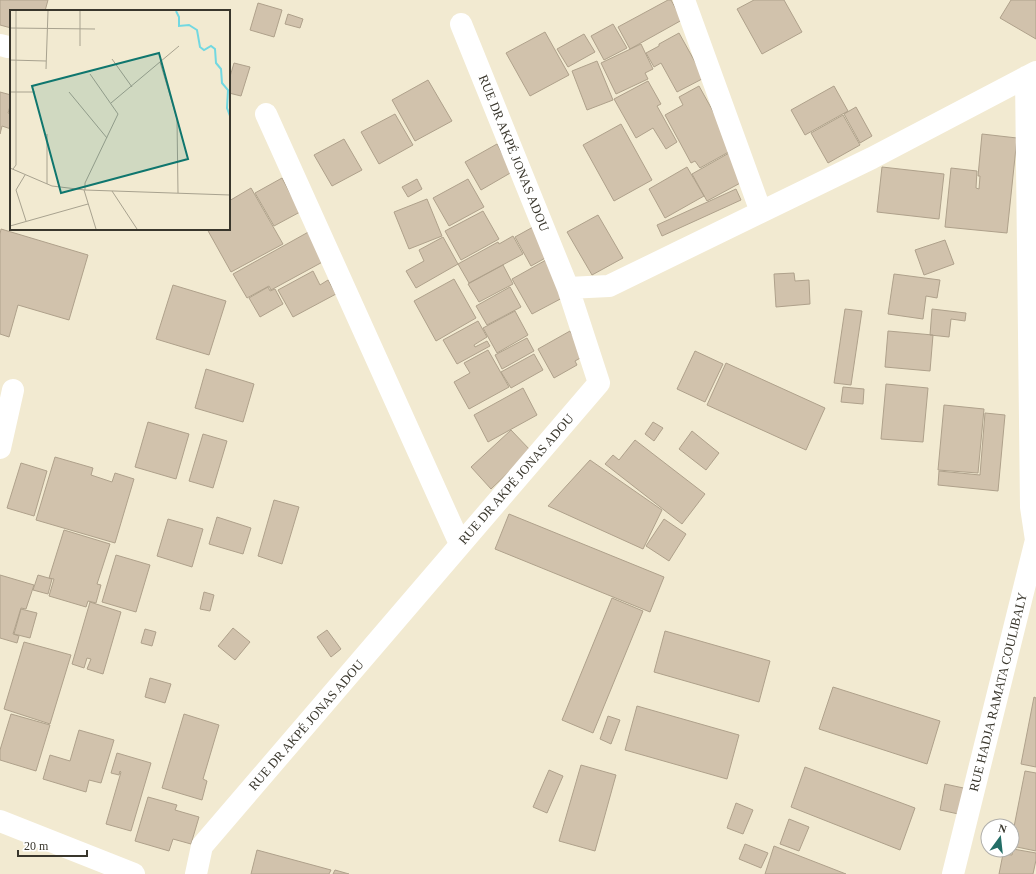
<svg xmlns="http://www.w3.org/2000/svg" width="1036" height="874" viewBox="0 0 1036 874" font-family="'Times New Roman',serif">
<style>
.building{fill:#d1c2ac;stroke:#afa18b}
.lines{fill:none;stroke-linecap:round;stroke-linejoin:round}
.minor{stroke:#fff;stroke-width:22}
.labels{text-anchor:middle;dominant-baseline:central;stroke-width:3;stroke-linejoin:round;paint-order:stroke}
.street-label{font-size:13px;fill:#39362c;stroke:#fff}
.inset-river{fill:none;stroke:#72d8e1;stroke-width:2}
.inset-road{fill:none;stroke:#a8a28f;stroke-width:1}
.view{fill:#0f766e;fill-opacity:0.15;stroke:#0f766e;stroke-width:2}
.inset-edge{fill:none;stroke:#39362c;stroke-width:2}
</style>
<rect width="100%" height="100%" fill="#f2ead1"/>
<path class="building" d="M0,0H48L45,11H11V28L0,25Z
M668,0H671L682,20L630,49L618,27Z
M754,0H784L802,32L762,54L737,9Z
M1011,0H1036V39L1000,18Z
M258,3L282,10L274,37L250,30Z
M288,14L303,19L300,28L285,24Z
M613,24L627,48L604,60L591,36Z
M545,32L569,75L530,96L506,53Z
M679,33L704,78L677,92L661,63L654,67L646,53L659,46V44Z
M584,34L595,52L568,67L557,49Z
M641,44L653,69L645,73L648,79L616,94L601,63Z
M597,61L613,100L587,110L572,71Z
M234,63L250,67L241,96L229,93V80Z
M428,80L452,121L415,141L392,100Z
M648,81L661,104L657,106L677,142L666,149L653,128L636,138L614,99Z
M699,86L734,149L700,168L695,161L691,163L665,115L683,105L679,97Z
M834,86L848,111L805,135L791,110Z
M0,92L11,95V103L8,113L11,114V129L2,126L0,134Z
M856,107L872,136L860,143L844,114Z
M395,114L413,145L379,164L361,132Z
M843,115L860,145L828,163L811,133Z
M621,124L652,180L614,201L583,145Z
M982,134L1017,138L1007,233L945,227L951,168L977,171L976,188L979,189L980,176H978Z
M344,139L362,170L332,186L314,155Z
M497,144L512,172L481,190L465,162Z
M729,153L744,181L707,201L692,174Z
M687,167L704,196L665,218L649,189Z
M882,167L944,174L939,219L877,212Z
M282,178L300,212L274,226L255,193Z
M417,179L422,189L408,197L402,187Z
M468,179L484,207L449,226L433,198Z
M251,188L283,244L231,272L207,229H229V201Z
M736,189L741,200L662,236L657,225Z
M427,199L442,236L409,249L394,212Z
M483,211L499,239L461,260L445,231Z
M598,215L623,258L592,275L567,232Z
M533,227L549,256L531,266L515,237Z
M1,229L88,255L69,320L18,305L9,337L0,334V234Z
M312,230L328,259L271,290L269,286L247,298L233,274Z
M513,236L523,254L469,283L458,264L498,242L499,244Z
M443,237L458,264L416,288L406,271L424,261L419,250Z
M945,240L954,264L924,275L915,250Z
M546,260L566,296L532,314L512,279Z
M503,265L513,284L479,302L468,284Z
M313,271L320,285L328,280L336,294L293,317L278,290Z
M794,273L795,281L809,280L810,304L776,307L774,274Z
M894,274L940,280L937,298L926,296L923,319L888,314Z
M454,279L476,318L436,341L414,301Z
M173,285L226,301L209,355L156,339Z
M268,287L270,291L275,289L283,304L260,317L249,298Z
M510,287L521,307L487,325L476,306Z
M845,309L862,311L851,385L834,383Z
M932,309L966,313L965,321L951,319L949,337L930,335Z
M515,311L528,335L497,353L483,328Z
M478,321L487,337L474,345L475,347L487,341L490,346L457,364L443,340Z
M570,331L584,356L575,361L577,365L554,378L538,349Z
M888,331L933,335L930,371L885,367Z
M527,338L534,351L502,369L495,355Z
M488,350L509,387L469,409L454,382L470,373L464,363Z
M695,351L723,364L705,402L677,389Z
M534,354L543,370L511,388L501,372Z
M726,363L825,408L806,450L707,405Z
M206,369L254,384L243,422L195,408Z
M886,384L928,388L923,442L881,439Z
M843,387L864,389L863,404L841,402Z
M523,388L537,415L488,442L474,415Z
M944,405L984,409L978,473L938,470Z
M985,413L1005,415L998,491L938,485L939,471L980,475Z
M148,422L189,434L176,479L135,467Z
M653,422L663,428L654,441L645,434Z
M511,430L531,451L491,489L471,467Z
M692,431L719,453L706,470L679,449Z
M203,434L227,441L213,488L189,481Z
M635,440L705,494L682,524L605,464L613,455L619,460Z
M55,457L93,468L91,475L112,482L115,473L134,479L115,543L36,520Z
M590,460L662,510L643,549L548,506Z
M21,463L47,471L34,516L7,508Z
M274,500L299,507L282,564L258,556Z
M509,514L664,577L650,612L495,549Z
M217,517L251,528L243,554L209,544Z
M168,519L203,529L192,567L157,556Z
M664,519L686,534L669,561L646,546Z
M64,530L110,544L97,584L101,585L96,603L88,601L86,607L49,596L54,579L49,578Z
M116,555L150,565L136,612L102,602Z
M0,575L34,585L26,609L21,608L13,634L19,636L17,643L0,638Z
M38,575L52,579L48,594L33,590Z
M204,592L214,595L210,611L200,609Z
M612,598L643,611L593,733L562,720Z
M90,602L121,612L103,674L87,669L91,659L87,658L84,668L72,664Z
M21,609L37,613L30,638L14,634Z
M233,628L250,642L235,660L218,646Z
M145,629L156,632L152,646L141,643Z
M327,630L341,649L331,657L317,637Z
M665,631L770,661L759,702L654,672Z
M24,642L71,655L50,724L4,709Z
M150,678L171,684L165,703L145,697Z
M833,687L940,721L927,764L819,729Z
M1034,697L1036,698V767L1021,764Z
M637,706L739,735L727,779L625,750Z
M11,714L50,725L36,771L0,760V750Z
M184,714L219,725L203,779L207,781L202,800L162,788Z
M608,716L620,720L611,744L600,739Z
M79,730L114,740L101,783L89,780L86,792L43,779L50,755L70,761Z
M117,753L151,763L131,831L106,824L121,772L120,771L119,775L111,773Z
M581,765L616,775L595,851L559,841Z
M805,767L915,808L900,850L791,807Z
M549,770L563,776L547,813L533,807Z
M1025,771L1036,773V851L1012,846V837Z
M945,784L968,789L963,815L940,810Z
M148,797L177,805L175,810L199,817L191,844L173,839L169,851L135,841Z
M736,803L753,810L743,834L727,828Z
M789,819L809,827L799,851L780,844Z
M745,844L768,853L761,868L739,859Z
M774,846L846,874H765Z
M1013,849L1036,853V860L1033,874H999L1003,854L1012,855Z
M257,850L331,870L329,874H251Z
M335,870L349,874H333Z"/>
<g class="lines">
<path class="minor" d="M684,0L761,212
M0,45L8,47
M266,114L460,544
M568,288L609,286L872,158L1036,72
M0,448L13,390
M0,821L134,874
M196,874L202,846L599,383L568,288L461,24
M953,874L1036,540L1031,507L1026,77"/>
</g>
<g class="labels">
<g class="street-label">
<text transform="translate(514 153) rotate(68)">RUE DR AKPÉ JONAS ADOU</text>
<text transform="translate(516 479) rotate(-49)">RUE DR AKPÉ JONAS ADOU</text>
<text transform="translate(998 692) rotate(-76)">RUE HADJA RAMATA COULIBALY</text>
<text transform="translate(306 725) rotate(-49)">RUE DR AKPÉ JONAS ADOU</text>
</g>
</g>
<g transform="translate(10 10)">
<rect width="220" height="220" fill="#f2ead1"/>
<path class="inset-river" d="M166,1L169,7V16L179,15L187,20L190,37L194,40L201,36L205,39L206,53L211,59L212,73L218,80L217,98L220,106"/>
<path class="inset-road" d="M0,18L85,19M70,36V1M102,49L122,77M0,50L36,51M150,52L167,109L168,183M36,59L38,1M0,82H25M59,82L97,128M101,93L169,36M0,158L42,176L75,180L220,185M3,159L6,155V1M15,165L6,180L16,211M37,174V124M74,180L86,219M75,180V173L108,104L80,64M102,181L127,219M0,216L78,194"/>
<path class="view" d="M149,43L178,149L51,183L22,76Z"/>
<rect width="220" height="220" class="inset-edge"/>
</g>
<g transform="translate(1000 838) rotate(15)"><circle r="19" fill="#ffffff" stroke="#b0afab"/>
<path d="M0-3L7 15L0 10L-7 15Z" fill="#236d66"/>
<text y="-6" font-size="11" font-weight="bold" text-anchor="middle" fill="#39362c">N</text>
</g>
<path d="M18 850v6h69v-6" fill="none" stroke="#39362c" stroke-width="2"/>
<text x="24" y="850" font-size="12" fill="#39362c" stroke="#ffffff" stroke-width="3" paint-order="stroke">20 m</text>
</svg>
